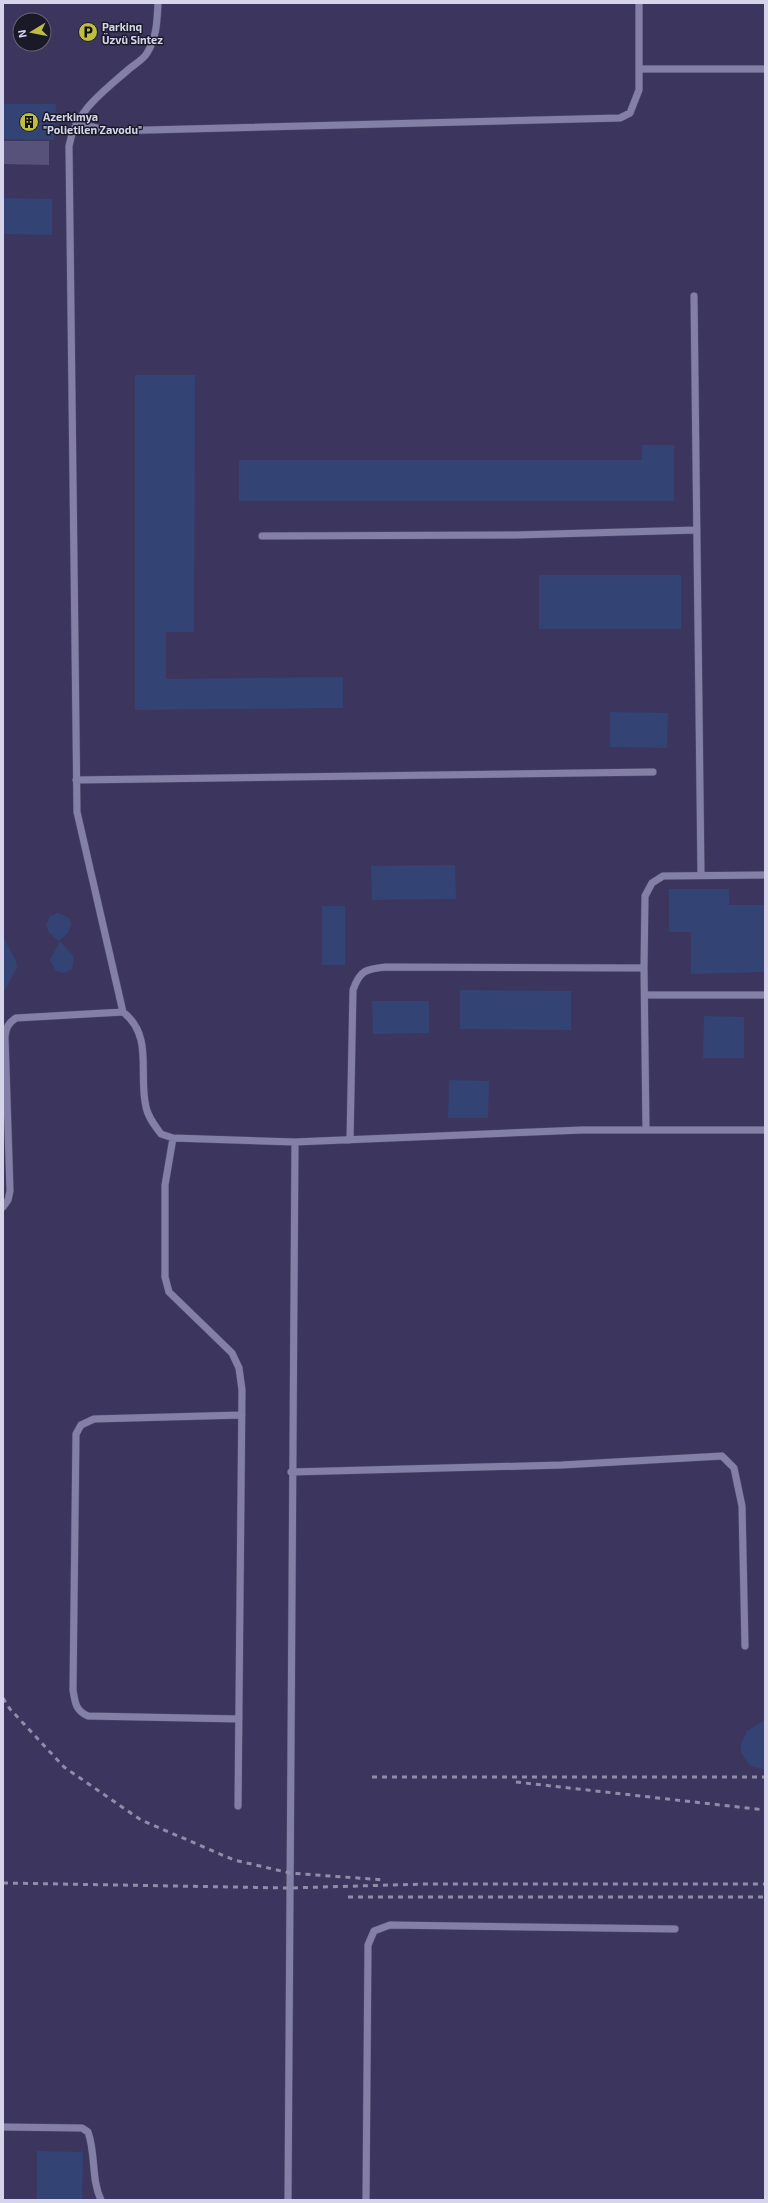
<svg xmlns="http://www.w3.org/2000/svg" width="768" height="2203" viewBox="0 0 768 2203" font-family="'Exo 2',sans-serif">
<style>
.built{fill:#3c365f;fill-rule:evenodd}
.green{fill:#575279}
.building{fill:#334374}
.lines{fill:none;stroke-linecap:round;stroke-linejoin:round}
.lane-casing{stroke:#4f4a68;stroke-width:8}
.lane{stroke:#837fa7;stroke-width:7}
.rail{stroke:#908da8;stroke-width:3;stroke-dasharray:5 5;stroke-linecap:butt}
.labels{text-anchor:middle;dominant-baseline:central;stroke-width:3;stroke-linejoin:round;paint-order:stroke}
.poi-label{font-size:11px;font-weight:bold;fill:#d5d4ea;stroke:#1a1928;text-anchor:start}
</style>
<rect width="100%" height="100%" fill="#322e50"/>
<path class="built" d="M3,3H765V2200H3ZM20,20H44V44H20Z"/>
<path class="green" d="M3,141H49V165L3,164Z"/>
<path class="building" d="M3,104H56L54,140L3,139Z
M3,198L52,199V235L3,234Z
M135,375H195L194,632H166V679L343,677V708L135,710Z
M642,445H674V501H239V460H642Z
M539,575H681V629H539Z
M610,712L668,713L667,748L610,747Z
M455,865L456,899L372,900L371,866Z
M669,889H729V905H765V972L691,974V932H669Z
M322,906H345V965H322Z
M58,913L69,918L71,925L68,933L59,941L49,933L46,925L50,916Z
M3,937L16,961L17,967L3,994Z
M60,941L74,957L72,969L64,973L56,971L50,960Z
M460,990L571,991V1030L460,1029Z
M372,1001H429V1033L373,1034Z
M704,1016L744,1017V1058H703Z
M449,1080L489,1081L488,1118H448Z
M765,1720V1770L749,1765L741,1752V1744L747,1731Z
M37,2151L83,2152L82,2200H37Z"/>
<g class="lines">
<g class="lane-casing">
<path id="lane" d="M639,69H765
M76,123L109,131L620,118L630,113L639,90V3
M694,296L701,875
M262,536L516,535L697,530
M76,780L653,772
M645,995H765
M123,1012L77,812L69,146C75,111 104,91 129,69C135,64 144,59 147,53C157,37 157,21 158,3
M646,1130L644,968L645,896L652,883L663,876L765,875
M173,1138L165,1185V1277L169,1292L232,1353L239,1368L242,1390L238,1806
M350,1140L353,990C360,970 366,969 386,967L644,968
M295,1142L582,1130H765
M3,1207L8,1200L10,1191L5,1037C6,1028 8,1023 16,1018L123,1012C154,1036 138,1074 146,1107C148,1117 155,1126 161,1134L173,1138L295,1142L288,2200
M291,1472L562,1465L722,1456L734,1468L742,1506L745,1646
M239,1719L88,1716C76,1711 75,1703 73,1690L76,1434L81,1425L94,1419L242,1415
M3,2127L82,2128L88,2132C96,2154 91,2179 101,2200
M366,2200L368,1945L374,1931L390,1925L675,1929"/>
</g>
<use href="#lane" class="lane"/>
<path class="rail" d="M3,1698L10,1709L64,1767L141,1820L234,1860L290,1873L384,1880
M372,1777H765
M516,1782L765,1810
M3,1883L289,1888L426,1884H765
M348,1897H765"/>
</g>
<defs>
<g id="parking-disc" transform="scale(1)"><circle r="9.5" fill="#bfbe41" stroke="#1a1928"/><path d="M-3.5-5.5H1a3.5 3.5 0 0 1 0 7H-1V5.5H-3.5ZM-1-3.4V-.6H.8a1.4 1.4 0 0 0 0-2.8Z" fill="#111"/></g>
<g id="building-disc" transform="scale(1)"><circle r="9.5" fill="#bfbe41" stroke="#1a1928"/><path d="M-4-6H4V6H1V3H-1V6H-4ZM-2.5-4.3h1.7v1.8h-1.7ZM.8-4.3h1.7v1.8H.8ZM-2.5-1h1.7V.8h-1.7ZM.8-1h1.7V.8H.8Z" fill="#111"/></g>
</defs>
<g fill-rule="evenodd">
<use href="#parking-disc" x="88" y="32"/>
<use href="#building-disc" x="29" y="122"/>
</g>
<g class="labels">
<g class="poi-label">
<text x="102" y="26">Parkinq<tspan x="102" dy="13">Üzvü Sintez</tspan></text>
<text x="43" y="116">Azerkimya<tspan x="43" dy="13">"Polietilen Zavodu"</tspan></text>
</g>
</g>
<rect width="768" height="2203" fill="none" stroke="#d5d4ea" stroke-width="8"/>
<g transform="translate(32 32) rotate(260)"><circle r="19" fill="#1a1928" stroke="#656476"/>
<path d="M0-3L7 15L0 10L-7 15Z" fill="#bfbe41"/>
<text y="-6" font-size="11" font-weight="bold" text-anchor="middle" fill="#d5d4ea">N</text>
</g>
</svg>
